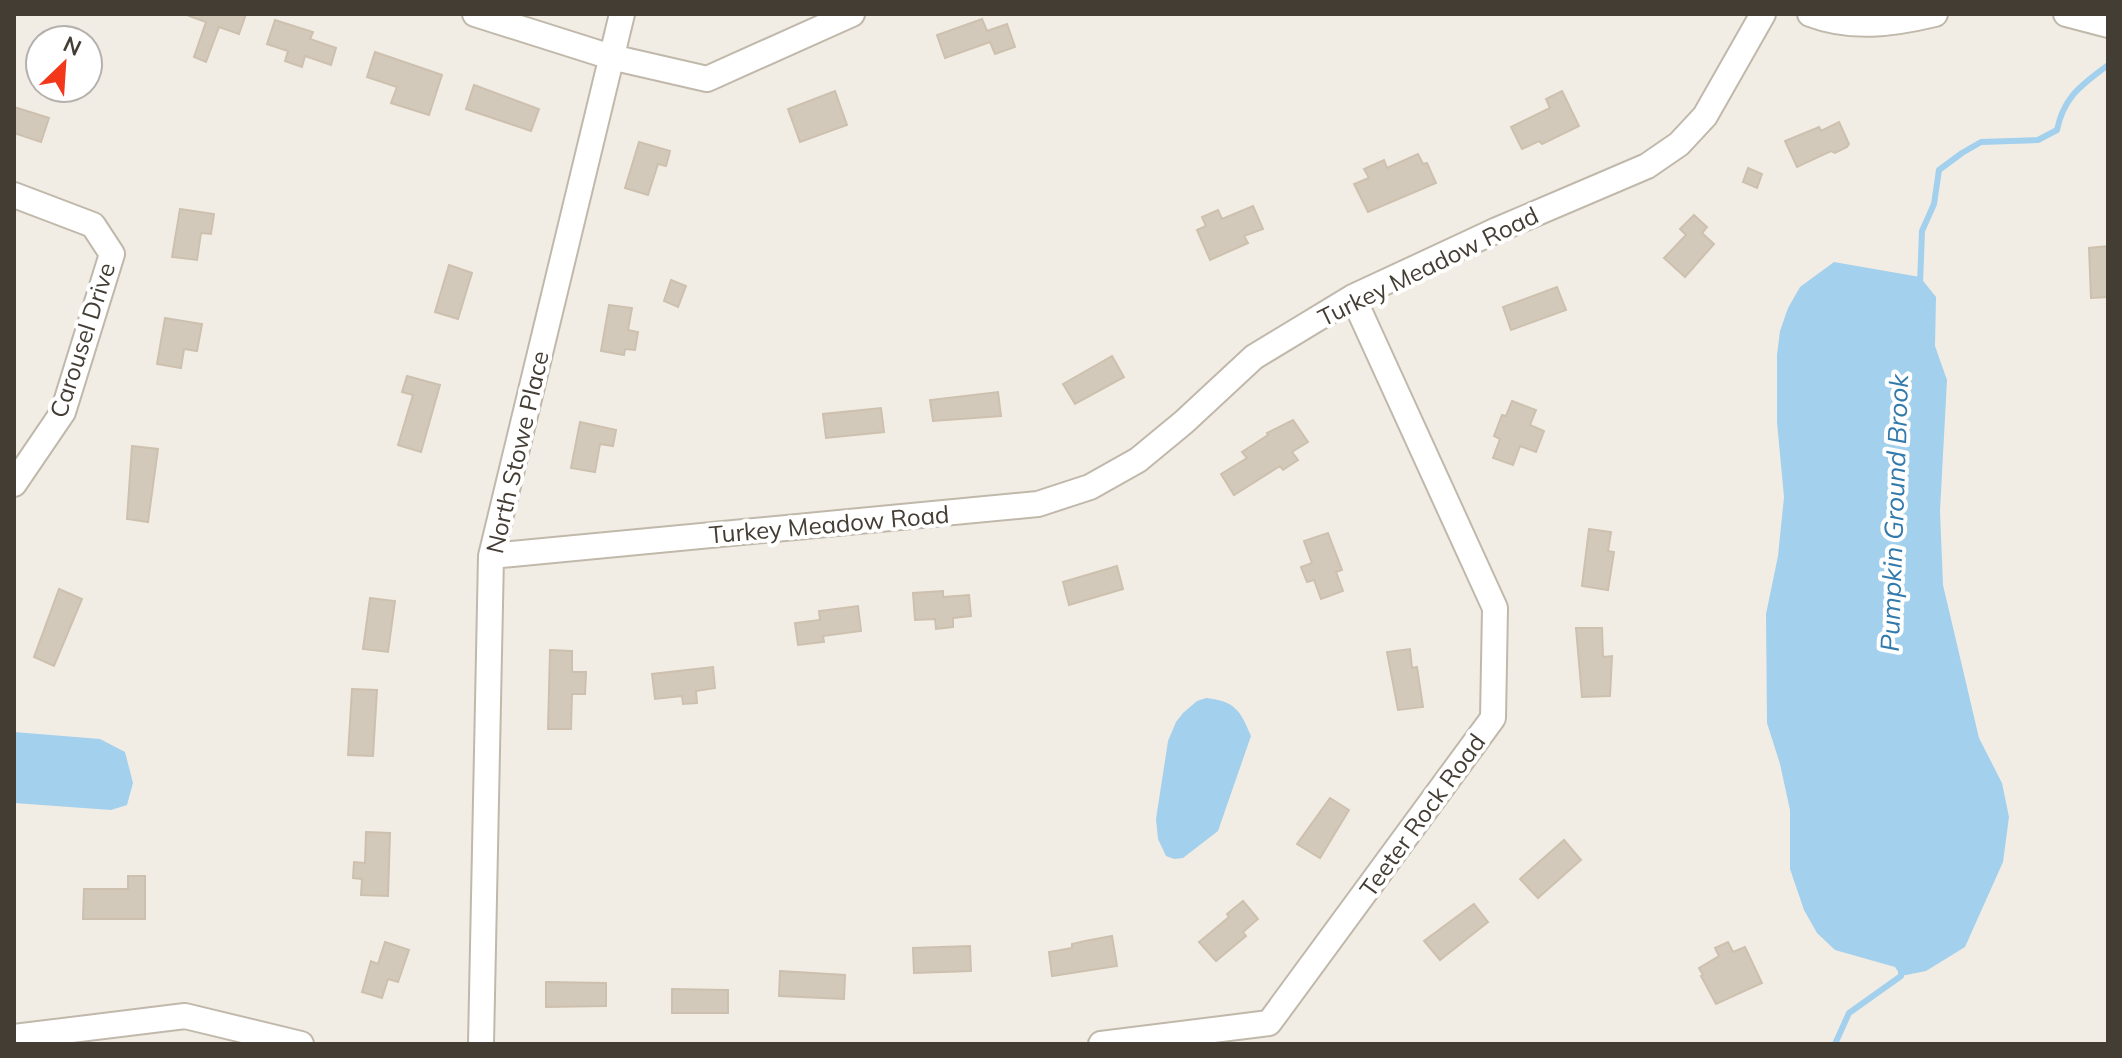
<svg xmlns="http://www.w3.org/2000/svg" width="2122" height="1058" viewBox="0 0 2122 1058" font-family="Mulish,sans-serif">
<style>
.water{fill:#a2d0ed}
.lines{fill:none;stroke-linecap:round;stroke-linejoin:round}
.stream{stroke:#a2d0ed;stroke-width:6}
.building{fill:#d3c9ba;stroke:#cdc0ae;stroke-width:2}
.minor-casing{stroke:#c0b8aa;stroke-width:28}
.minor{stroke:#fff;stroke-width:24}
.labels{text-anchor:middle;dominant-baseline:central;stroke-width:8;stroke-linejoin:round;paint-order:stroke}
.street-label{font-size:24px;fill:#443d34;stroke:#fff}
.water-label{font-size:26px;font-style:italic;fill:#327aac;stroke:#fff}
</style>
<rect width="100%" height="100%" fill="#f2ede4"/>
<path class="water" d="M1834,262L1920,277L1936,297L1935,346L1947,380L1940,511L1943,585L1979,738L2002,783L2009,817L2003,862L1965,947L1926,971L1901,976L1895,967L1835,950L1817,933L1804,910L1790,869V810L1780,764L1767,723L1766,614L1778,556L1784,497L1777,422V355L1780,331L1788,308L1800,287Z
M1206,698C1235,701 1240,710 1251,736L1218,831L1183,858L1174,859L1166,856L1158,839L1156,819L1168,741L1176,722L1183,713L1197,701Z
M14,732L100,739L125,752L133,783L127,805L111,810L14,803Z"/>
<g class="lines">
<path class="stream" d="M1920,284L1922,231L1934,204L1939,170L1962,153L1981,142L2038,140L2057,130C2064,96 2081,86 2108,65
M1835,1044L1849,1013L1901,976V971"/>
</g>
<path class="building" d="M190,14H246L239,34L219,27L206,62L194,57L206,22L189,16Z
M982,19L987,31L1007,24L1015,47L995,54L990,42L945,58L937,35Z
M275,20L313,32L310,39L336,48L331,65L305,56L302,67L285,61L288,51L267,44Z
M375,52L442,75L429,115L391,103L397,87L367,77Z
M474,85L539,109L531,131L466,109Z
M835,91L847,125L800,142L788,109Z
M1562,91L1579,126L1542,144L1539,141L1522,149L1511,127L1550,108L1546,99Z
M14,107L49,118L41,142L14,133Z
M1839,122L1849,144L1847,147L1835,153L1831,151L1797,167L1785,141L1819,127L1821,131Z
M639,142L670,151L666,166L658,164L648,195L625,188Z
M1418,154L1423,164L1427,163L1436,183L1368,212L1354,184L1369,178L1364,169L1384,160L1387,168Z
M1748,168L1762,174L1757,188L1743,182Z
M1253,206L1263,229L1244,236L1248,243L1210,260L1197,230L1206,226L1202,217L1218,210L1222,219Z
M180,209L214,214L211,234L201,233L197,260L172,257Z
M1694,215L1707,227L1702,233L1714,244L1685,277L1664,258L1686,235L1680,229Z
M2108,246V297L2091,298L2089,248Z
M449,265L472,273L458,319L435,312Z
M671,280L686,286L678,307L664,301Z
M1557,287L1566,310L1511,330L1503,307Z
M609,305L632,308L628,330L638,332L635,350L625,349L624,355L601,351Z
M165,318L202,324L197,351L184,349L181,368L157,364Z
M1112,356L1124,377L1075,404L1063,384Z
M407,376L440,385L421,452L398,445L413,395L402,392Z
M998,392L1001,416L933,421L930,400Z
M1512,401L1536,410L1530,425L1544,431L1536,452L1520,446L1513,465L1493,458L1500,439L1494,436L1502,415L1506,416Z
M881,408L884,432L826,438L823,414Z
M1293,420L1308,442L1292,452L1298,460L1283,470L1280,466L1234,495L1221,474L1247,458L1242,452L1268,435L1267,433Z
M580,422L616,430L613,446L600,444L595,472L571,468Z
M132,446L158,449L148,522L127,519Z
M1589,529L1611,532L1608,551L1614,552L1608,590L1582,586Z
M1328,533L1342,570L1336,572L1343,591L1321,599L1314,580L1307,582L1301,567L1312,563L1304,541Z
M1117,566L1123,589L1069,605L1063,582Z
M59,589L82,599L54,666L34,657Z
M943,591V597L969,595L971,616L953,618V627L936,629L935,619L915,620L913,593Z
M370,598L395,601L388,652L363,649Z
M858,606L861,631L823,636L824,642L798,645L795,623L820,620L819,611Z
M1576,628H1602L1603,657L1612,656L1610,696L1582,697Z
M1410,649L1412,668L1417,667L1423,707L1398,710L1387,652Z
M550,650L572,651V672H586L585,694H572L571,729H548Z
M713,667L715,688L696,691L697,703L683,704L682,696L655,699L652,674Z
M352,689L377,690L373,756L348,755Z
M1330,798L1349,810L1320,858L1297,844Z
M366,832L390,833L388,896L361,895L362,879L353,878L354,862L365,863Z
M1564,840L1581,860L1538,898L1520,879Z
M128,876H145V919H83L84,889H128Z
M1243,901L1258,919L1243,932L1246,936L1216,961L1199,942L1229,917L1227,914Z
M1474,904L1488,922L1440,960L1424,941Z
M1112,936L1117,966L1052,976L1049,952L1072,948V944L1085,941Z
M385,942L409,950L398,982L388,979L382,998L362,992L371,961L378,964Z
M1728,942L1733,952L1745,947L1762,983L1716,1004L1701,976L1703,975L1699,968L1719,956L1715,948Z
M970,946L971,971L914,973L913,948Z
M780,971L845,975L844,999L779,996Z
M546,982L606,983V1006L546,1007Z
M672,989L728,990V1013H672Z"/>
<g class="lines">
<g class="minor-casing">
<path id="minor" d="M475,14L611,57L707,79L852,14
M1810,14C1852,30 1893,24 1935,14
M2066,14L2108,25
M14,195L93,225L112,254L63,412L14,484
M491,556L1038,504L1090,487L1138,460L1184,422L1254,357L1353,297L1497,230L1647,166L1679,144L1705,116L1763,14
M14,1037L185,1016L301,1044
M481,1044L491,556L622,14
M1101,1044L1269,1023L1493,718L1495,608L1353,297"/>
</g>
<use href="#minor" class="minor"/>
</g>
<g class="labels">
<g class="street-label">
<text transform="translate(1428 266) rotate(-26)">Turkey Meadow Road</text>
<text transform="translate(82 340) rotate(-72)">Carousel Drive</text>
<text transform="translate(517 452) rotate(-77)">North Stowe Place</text>
<text transform="translate(829 524) rotate(-5)">Turkey Meadow Road</text>
<text transform="translate(1422 815) rotate(-54)">Teeter Rock Road</text>
</g>
<g class="water-label">
<text transform="translate(1894 513) rotate(-88)">Pumpkin Ground Brook</text>
</g>
</g>
<rect width="2122" height="1058" fill="none" stroke="#443d34" stroke-width="32"/>
<g transform="translate(64 64) rotate(25)"><circle r="38" fill="#ffffff" stroke="#b4b1ae" stroke-width="2"/>
<path d="M0-6L14 30L0 20L-14 30Z" fill="#f3371a"/>
<text y="-12" font-size="22" font-weight="bold" text-anchor="middle" fill="#443d34">N</text>
</g>
</svg>
